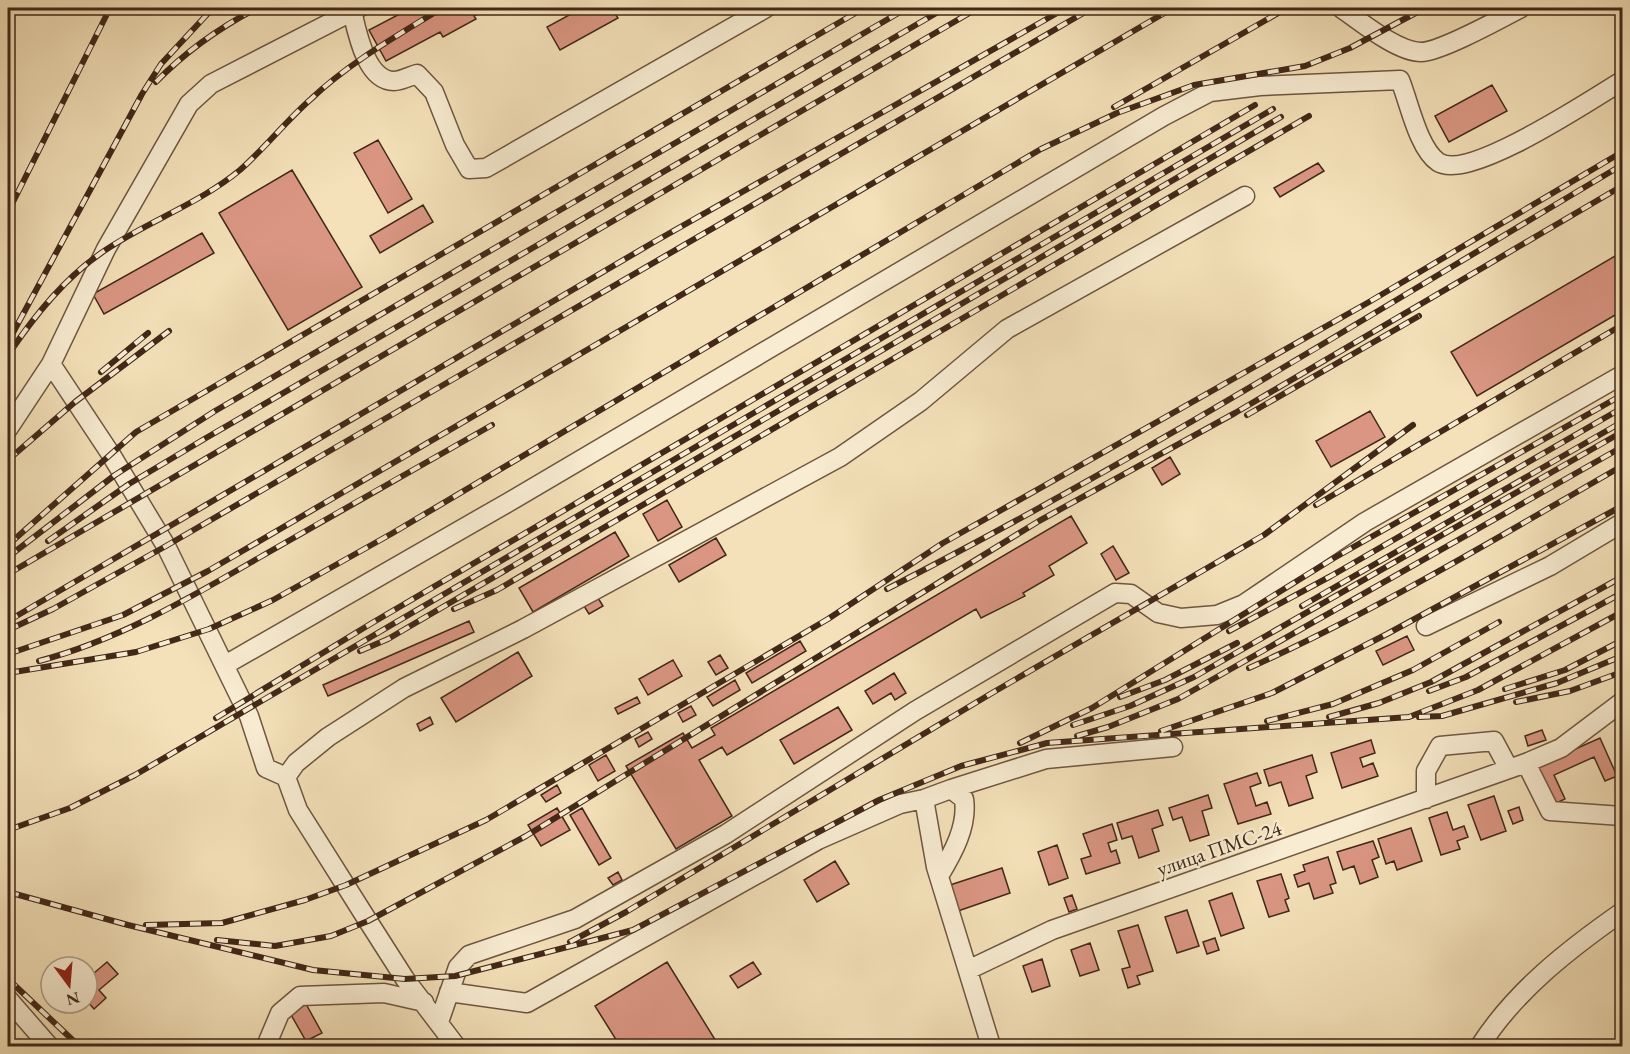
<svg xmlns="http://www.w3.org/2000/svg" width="1630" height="1054" viewBox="0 0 1630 1054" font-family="'EB Garamond',serif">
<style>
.building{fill:#da9683;stroke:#412818;stroke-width:1.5}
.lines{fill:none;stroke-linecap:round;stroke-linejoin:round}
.minor-casing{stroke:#6e5640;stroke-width:21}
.minor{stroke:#f8ecd2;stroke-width:18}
.rail-casing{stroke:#412818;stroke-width:6}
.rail{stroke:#f8ecd2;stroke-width:4;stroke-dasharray:11;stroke-linecap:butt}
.labels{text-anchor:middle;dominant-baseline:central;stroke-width:4.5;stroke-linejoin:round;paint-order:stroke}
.street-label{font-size:21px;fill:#412818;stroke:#f8ecd2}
</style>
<rect width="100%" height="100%" fill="#f4e1b9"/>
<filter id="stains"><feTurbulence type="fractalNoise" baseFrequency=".00333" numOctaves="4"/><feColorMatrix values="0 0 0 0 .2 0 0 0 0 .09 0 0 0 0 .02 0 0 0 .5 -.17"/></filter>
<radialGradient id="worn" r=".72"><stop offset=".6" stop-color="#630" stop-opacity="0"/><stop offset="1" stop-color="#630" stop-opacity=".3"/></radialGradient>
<path class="building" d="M411,8H490L474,16L476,19L443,37L440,32L386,61L369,30Z
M582,8H611L618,18L560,50L547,27Z
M1492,85L1507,111L1449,142L1435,116Z
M378,140L412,199L388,213L354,153Z
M1318,163L1324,171L1280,197L1274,188Z
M292,170L362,287L288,330L219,213Z
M423,205L433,222L380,253L370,236Z
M202,233L214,253L104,314L93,294Z
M1622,252V311L1477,396L1451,352Z
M1370,411L1385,437L1331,467L1316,441Z
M1170,457L1180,474L1162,485L1152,468Z
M667,500L682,527L658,541L643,514Z
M1071,516L1087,543L1049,566L1054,575L1023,593L1025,596L981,618L976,609L727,755L722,747L699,760L732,816L676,849L626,766L683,733L692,748L715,735L711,728Z
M615,532L629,556L533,612L519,588Z
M716,538L726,555L679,582L669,565Z
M1113,546L1129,573L1116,580L1101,554Z
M598,598L603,606L589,614L584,606Z
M469,621L474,632L328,696L323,685Z
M1407,636L1414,650L1383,665L1376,651Z
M800,641L806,651L752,683L746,673Z
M518,652L532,676L456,722L441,698Z
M720,655L728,668L716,675L708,662Z
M673,660L682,676L648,695L639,679Z
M894,673L906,693L895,700L891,693L873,704L865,691Z
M735,680L740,690L713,706L707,697Z
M637,697L640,703L618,714L615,708Z
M691,706L696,715L683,722L678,713Z
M838,707L852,730L794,764L780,740Z
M430,717L433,724L420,731L417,724Z
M1542,730L1546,740L1528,746L1525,736Z
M648,732L652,739L639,747L635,739Z
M1600,738L1617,776L1605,781L1594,757L1554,775L1565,799L1552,805L1535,767Z
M1371,740L1375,753L1360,758L1363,767L1373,763L1378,776L1342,788L1331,753Z
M606,755L615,771L598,781L589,765Z
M1312,755L1317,772L1306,776L1313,798L1289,806L1281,782L1269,786L1264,770Z
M1257,773L1261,783L1250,787L1256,806L1267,802L1271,814L1238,824L1224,784Z
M557,785L561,793L546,802L541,795Z
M1208,795L1212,808L1202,811L1209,835L1190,841L1182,817L1173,820L1169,808Z
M1494,796L1506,831L1481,840L1468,805Z
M1519,807L1523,820L1513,824L1508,811Z
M557,808L570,830L541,846L528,825Z
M582,808L611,858L599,865L570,815Z
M1158,810L1163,825L1152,829L1159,851L1139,858L1132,836L1122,839L1117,823Z
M1447,812L1453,830L1464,826L1468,837L1457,841L1460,849L1441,855L1429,818Z
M1112,824L1117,840L1108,843L1111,852L1116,850L1120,863L1086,874L1081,859L1091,856L1083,834Z
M1411,828L1422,861L1397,870L1394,861L1386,864L1378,839Z
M1373,841L1379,857L1372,860L1378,877L1360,884L1354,866L1343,870L1337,852Z
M1057,845L1068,878L1049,885L1038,852Z
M1328,857L1336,883L1330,885L1333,893L1314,899L1309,883L1298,887L1294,875L1305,871L1303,865Z
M835,861L849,884L817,902L804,880Z
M1002,868L1010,893L958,911L950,885Z
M618,872L622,880L613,885L608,878Z
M1281,874L1289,898L1285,900L1289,911L1269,917L1257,881Z
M1232,893L1244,928L1221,936L1209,901Z
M1072,895L1077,909L1069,912L1064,898Z
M1187,910L1199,946L1177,953L1165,917Z
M1138,925L1153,971L1137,976L1140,984L1128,988L1122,969L1130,967L1118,931Z
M1215,938L1219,950L1207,954L1203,942Z
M1090,943L1099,970L1080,976L1071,950Z
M1042,959L1050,986L1032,992L1023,966Z
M107,962L118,974L99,990L106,998L94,1009L87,1001V979Z
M667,962L719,1046H620L595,1006Z
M753,962L761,974L738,988L730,976Z
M306,1004L322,1033L306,1041L290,1013Z"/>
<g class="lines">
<g class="minor-casing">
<path id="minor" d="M1341,8C1360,21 1397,52 1421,52C1440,52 1502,18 1521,8
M352,11C357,32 366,81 394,81C401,81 410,76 417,74L434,92L455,145L469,169L486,168L766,8
M51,364L110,453L166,546L249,716L266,768L286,777
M8,429L51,364L106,249L189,104L211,84L359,8
M1426,626L1550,566L1622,523
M225,665L509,502L1164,116L1210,92L1260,86L1400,80C1409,102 1418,148 1438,162C1469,182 1592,99 1622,81
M1526,763L1550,811L1622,816
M951,789L1046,759L1173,747
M924,799L936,867L991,1046
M1426,799V771L1440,746L1494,741L1509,769
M968,970L1052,930L1526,763L1561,748L1622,702
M449,992L527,1003L818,840L900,804L924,799L951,789L964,799C968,826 953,853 939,876
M8,999L49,1046
M439,1022L458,967L469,955L575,919L726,834L915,711L1115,593L1131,594L1158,613L1181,618L1217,615L1244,604L1365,522L1622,375
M266,1046L280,1013L300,996L384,993L424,1002
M456,1046L405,979L368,921L298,810L286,777L296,763L328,737L404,688L523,629L840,457L921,401L1007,329L1245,196
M1480,1046C1515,991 1569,949 1622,912"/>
</g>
<use href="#minor" class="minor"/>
<g class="rail-casing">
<path id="rail" d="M156,82C186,51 219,28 257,8
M1114,107L1287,8
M8,212L110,8
M8,342L142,94L161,64L213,8
M8,355C35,315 66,276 107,249C149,221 200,203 240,170C265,148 286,121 311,99C350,62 397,36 442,8
M101,372L148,333
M1247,415L1419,316
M8,460L75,402L169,331
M1316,505L1622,325
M48,541L129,484L206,438L945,8
M8,545L136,432L864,8
M8,557L115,475L215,411L907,8
M8,574L978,8
M887,589C1139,460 1379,309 1622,165
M1302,606L1622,422
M454,609L497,590L1309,116
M8,621L654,242L1066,8
M8,630L53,609L166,546L1092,8
M1229,631L1331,576L1622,408
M360,651L388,639L1281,117
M8,654L123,615L208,571L1173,8
M39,661C119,640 191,597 262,556C338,512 415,469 492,425
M1249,668C1378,610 1500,536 1622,466
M8,673L136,652L209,629L273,600L391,534L1041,149L1117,113L1194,85L1305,66L1350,48L1425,8
M1505,689L1565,670L1617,643
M1429,691L1466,677L1622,593
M1120,697L1165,680L1237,643
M1516,702L1570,691L1622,672
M1329,717L1379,703L1431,682L1622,577
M1419,717L1442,716L1557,683L1622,656
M216,718L372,623L1255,105
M1267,721L1333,704L1413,670L1499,622
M1073,725L1130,706L1194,677L1622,432
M1161,731L1272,693L1387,634L1622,506
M1077,736L1108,727L1178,699L1622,447
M1020,743L1092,708L1334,558L1622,395
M8,830L70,808L135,775L1273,109
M8,892L128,925L313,970L405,979L455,976L633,930L879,800L961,766L1047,743L1409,717L1478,690L1622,612
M146,925L222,923L305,900L346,885L486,820L828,619L943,543L1369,302L1622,152
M217,940L275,946L331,936L368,921L526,836L1039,521L1235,413L1622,186
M570,942L626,912L992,693L1264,535L1413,425
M8,979L79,1046"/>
</g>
<use href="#rail" class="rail"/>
</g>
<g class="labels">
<g class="street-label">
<text transform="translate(1219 848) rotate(-19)">улица ПМС-24</text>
</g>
</g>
<rect width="1630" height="1054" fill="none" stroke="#f4e1b9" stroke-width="30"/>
<rect x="9" y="9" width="1612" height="1036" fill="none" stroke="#412818" stroke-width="3"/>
<rect x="15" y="15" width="1600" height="1024" fill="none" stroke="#412818" stroke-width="1.5"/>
<g transform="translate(69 985) rotate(164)"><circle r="28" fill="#f8ecd2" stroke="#af9e88" stroke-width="1.5"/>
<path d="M0-4.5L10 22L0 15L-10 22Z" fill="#8f2418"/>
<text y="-9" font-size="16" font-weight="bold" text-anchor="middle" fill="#412818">N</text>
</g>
<rect width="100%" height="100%" filter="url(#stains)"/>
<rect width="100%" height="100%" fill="url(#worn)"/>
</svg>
